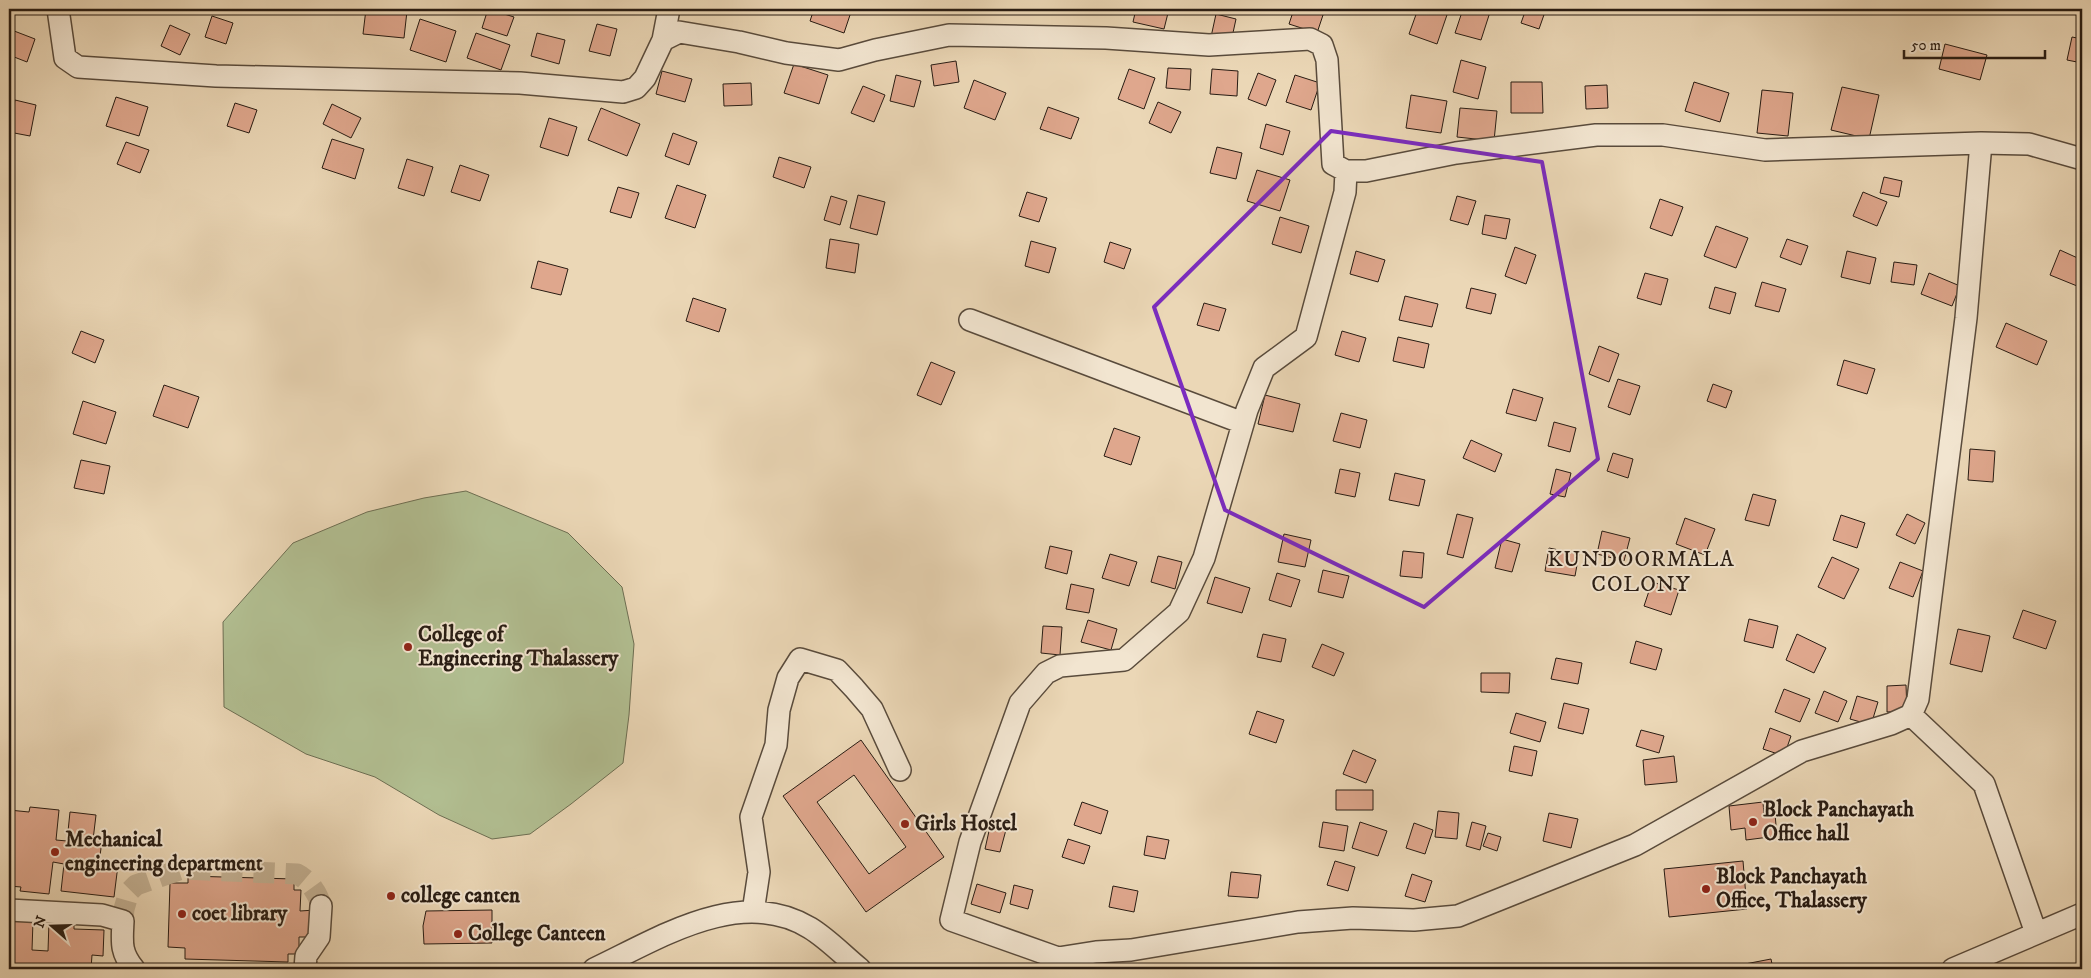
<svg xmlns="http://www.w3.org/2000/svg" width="2091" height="978" viewBox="0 0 2091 978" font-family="'IM FELL DW Pica',serif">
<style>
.green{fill:#b2bf92;stroke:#6d6e52}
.building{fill:#dfa78d;stroke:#281c13;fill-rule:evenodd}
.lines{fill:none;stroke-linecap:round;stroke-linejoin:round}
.minor-tunnel{stroke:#c4b295;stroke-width:21;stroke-dasharray:21 11;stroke-linecap:butt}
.minor-casing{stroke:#594b3c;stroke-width:24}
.minor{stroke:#f2e5d0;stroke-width:21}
.marked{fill:none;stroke:#7b2cbf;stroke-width:4;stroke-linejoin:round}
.poi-dot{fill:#8f2418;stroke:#f2e5d0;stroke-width:2}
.labels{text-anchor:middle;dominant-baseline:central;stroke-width:4;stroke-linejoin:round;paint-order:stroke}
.poi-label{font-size:21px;font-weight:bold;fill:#281c13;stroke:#f2e5d0;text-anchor:start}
.neighbourhood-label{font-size:22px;letter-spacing:1px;fill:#281c13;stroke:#f2e5d0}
</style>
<rect width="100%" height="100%" fill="#ebd7b6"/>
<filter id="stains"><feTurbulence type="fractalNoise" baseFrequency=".004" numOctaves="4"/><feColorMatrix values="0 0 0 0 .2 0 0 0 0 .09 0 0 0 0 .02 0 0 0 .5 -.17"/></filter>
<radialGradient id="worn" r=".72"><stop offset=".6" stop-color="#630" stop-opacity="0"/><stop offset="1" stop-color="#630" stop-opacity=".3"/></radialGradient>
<path class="green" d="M466,491L568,533L622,587L634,644L629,715L623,763L571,804L530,834L492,839L439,815L375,777L306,754L224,707L223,622L293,543L367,512L424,498Z"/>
<path class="building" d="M366,9L407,11L404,38L363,34Z
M488,9L514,17L507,36L482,28Z
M814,9H852L844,33L810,21Z
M1136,9H1169L1164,29L1133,22Z
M1294,9H1325L1317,33L1289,24Z
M1418,9H1449L1437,44L1409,34Z
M1463,9H1491L1481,40L1455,33Z
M1526,9H1546L1539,29L1521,23Z
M1216,14L1236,19L1231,42L1211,37Z
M212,16L233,23L226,44L205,37Z
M420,19L456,31L446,62L410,50Z
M597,24L617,29L610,56L589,51Z
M170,25L190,34L180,55L161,46Z
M9,29L35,39L27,62L9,55Z
M476,33L510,45L501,70L467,58Z
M537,33L565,40L559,64L531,56Z
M2072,37L2082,39V63L2067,60Z
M1945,44L1987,55L1980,80L1939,69Z
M1461,60L1486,67L1478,99L1453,92Z
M956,61L959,82L934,86L931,65Z
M794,64L828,75L819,104L784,93Z
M1168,68L1191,69L1190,90L1166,88Z
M1129,69L1155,78L1144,109L1118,99Z
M1212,69L1238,71L1237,96L1210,94Z
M662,71L692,79L685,102L656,94Z
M1258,73L1276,80L1266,106L1248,99Z
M896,75L921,81L914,107L890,101Z
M1295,75L1320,83L1311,110L1286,102Z
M974,80L1006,93L995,120L964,108Z
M1511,82H1542L1543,113H1511Z
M1694,82L1729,93L1720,122L1685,111Z
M751,83L752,105L724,106L723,84Z
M1607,85L1608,108L1586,109L1585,86Z
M863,86L885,95L874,122L851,113Z
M1842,87L1879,95L1869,139L1831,130Z
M1762,90L1793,93L1788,136L1757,133Z
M1411,95L1447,101L1441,133L1406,128Z
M116,97L148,107L139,136L106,126Z
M15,100L36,105L30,136L9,132Z
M1158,102L1181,112L1171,133L1149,123Z
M235,103L257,110L249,133L227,126Z
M332,104L361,118L351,138L323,124Z
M1048,107L1079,118L1071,139L1040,129Z
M601,108L640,124L627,156L588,140Z
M1460,108L1497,111L1494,141L1457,137Z
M549,118L577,127L568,156L540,147Z
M1266,124L1290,131L1283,155L1260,148Z
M673,133L697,142L689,165L665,156Z
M332,139L364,149L355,179L322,168Z
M126,142L149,150L140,173L117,164Z
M1217,147L1242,153L1236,179L1210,173Z
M779,157L811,167L804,188L773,177Z
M407,159L433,167L424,196L398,188Z
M460,165L489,175L480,201L451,192Z
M1257,170L1290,180L1280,211L1247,201Z
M1884,177L1902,181L1899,197L1880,193Z
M677,185L706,195L695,228L665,218Z
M618,187L639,193L631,218L610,212Z
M1027,192L1047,198L1039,222L1019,216Z
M1863,192L1887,202L1877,226L1853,216Z
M858,195L885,202L877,235L850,228Z
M831,196L847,201L840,225L824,220Z
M1457,196L1476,201L1468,225L1450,220Z
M1660,199L1683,207L1672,236L1650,228Z
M1485,215L1510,219L1506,239L1482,234Z
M1280,217L1309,226L1301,253L1272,244Z
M1716,226L1748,238L1736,268L1704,256Z
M830,239L859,244L855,273L826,268Z
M1787,239L1808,246L1801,265L1780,257Z
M1031,241L1056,248L1049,273L1025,266Z
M1110,242L1131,249L1124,269L1104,262Z
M1515,247L1536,255L1526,284L1505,276Z
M2060,250L2082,260V288L2050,275Z
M1356,251L1385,260L1378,282L1350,274Z
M1847,251L1876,258L1870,284L1841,277Z
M538,261L568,269L561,295L531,288Z
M1894,262L1917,265L1914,285L1891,282Z
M1645,273L1668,279L1661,305L1637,298Z
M1929,273L1960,286L1952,306L1921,294Z
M1762,282L1786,289L1779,312L1755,306Z
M1715,287L1736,293L1730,314L1709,308Z
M1471,288L1496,294L1491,314L1466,308Z
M1405,296L1438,304L1432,327L1399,320Z
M693,298L726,309L719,332L686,321Z
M1204,303L1226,309L1219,331L1197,325Z
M2006,323L2047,341L2037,365L1996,347Z
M81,331L104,340L95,363L72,353Z
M1342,331L1366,338L1359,362L1335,355Z
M1398,337L1429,344L1424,368L1393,361Z
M1599,346L1619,354L1609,382L1589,374Z
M1844,360L1875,369L1867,394L1837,385Z
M931,362L955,372L941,405L917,395Z
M1618,379L1640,386L1630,415L1608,407Z
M1713,384L1732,391L1726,408L1707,401Z
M164,385L199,397L188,428L153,416Z
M1513,389L1543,398L1536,421L1506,413Z
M1265,395L1300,404L1293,432L1258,424Z
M83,401L116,412L106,444L73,434Z
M1341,413L1367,420L1360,448L1333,441Z
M1554,422L1576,428L1570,452L1548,446Z
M1114,428L1140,437L1131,465L1104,456Z
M1471,440L1502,454L1495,472L1463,458Z
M1970,449L1995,451L1993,482L1968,480Z
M1613,453L1633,459L1628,478L1607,471Z
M81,460L110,466L104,494L74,488Z
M1340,469L1360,473L1355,497L1335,493Z
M1556,469L1571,473L1565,497L1550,494Z
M1395,473L1425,480L1419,506L1389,500Z
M1753,494L1776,500L1769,526L1745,520Z
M1457,514L1473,518L1463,558L1447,554Z
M1907,514L1925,523L1915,544L1896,535Z
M1841,515L1865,523L1857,548L1833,540Z
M1685,518L1715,529L1705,555L1676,544Z
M1602,531L1630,538L1624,561L1597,554Z
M1284,534L1311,540L1305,567L1278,562Z
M1502,539L1520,544L1512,572L1495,568Z
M1050,546L1072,551L1067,574L1045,568Z
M1549,548L1579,554L1575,576L1545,571Z
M1403,551L1424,553L1422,578L1400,576Z
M1110,554L1137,562L1129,586L1102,578Z
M1158,556L1182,562L1175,589L1151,582Z
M1832,557L1859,569L1844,599L1818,587Z
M1900,562L1923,571L1913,597L1889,588Z
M1323,570L1349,576L1343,598L1318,592Z
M1277,573L1300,580L1291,607L1269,600Z
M1215,577L1250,588L1242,613L1207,603Z
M1652,582L1679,590L1671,615L1644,606Z
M1071,584L1094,589L1089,613L1066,609Z
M2023,610L2056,621L2046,649L2013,638Z
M1749,619L1778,626L1773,648L1744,641Z
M1088,620L1117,629L1111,650L1081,642Z
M1043,626L1062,627L1060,655L1041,653Z
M1958,629L1990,636L1982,672L1950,664Z
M1263,634L1286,639L1281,662L1257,657Z
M1797,634L1826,648L1814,673L1786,660Z
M1636,641L1662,649L1656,670L1630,663Z
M1322,644L1344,653L1334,676L1312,667Z
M1556,658L1582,663L1578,684L1551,679Z
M1481,673H1510L1509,693L1481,692Z
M1906,685L1907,711L1887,712V686Z
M1784,689L1810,699L1800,722L1775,712Z
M1824,691L1847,701L1838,722L1815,713Z
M1857,696L1878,702L1871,725L1850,719Z
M1564,703L1589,709L1583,734L1558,728Z
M1257,711L1284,720L1276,743L1249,734Z
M1516,713L1546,722L1540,742L1510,733Z
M1770,728L1791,736L1784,756L1763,749Z
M1641,730L1664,736L1659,753L1636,746Z
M861,740L944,857L866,912L783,796ZM854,775L906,847L869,874L817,802Z
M1514,746L1537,751L1532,776L1509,771Z
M1353,750L1376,760L1366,783L1343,774Z
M1674,756L1677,782L1645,785L1643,760Z
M1336,790H1373V810H1336Z
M1082,802L1108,811L1101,834L1074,825Z
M1763,802L1764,815L1775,814L1777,836L1746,840L1745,828L1731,830L1729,806Z
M30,807L59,810L56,840L67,841L70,812L96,815L93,840L102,841L99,863L118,865L114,897L61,891L64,864L53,862L49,894L20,891L21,887L9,886V810L29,812Z
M1438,811L1459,813L1457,839L1435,837Z
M1549,813L1578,819L1571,848L1543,841Z
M991,822L1007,826L1000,852L985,849Z
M1323,822L1348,826L1344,851L1319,847Z
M1360,822L1387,831L1378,856L1352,848Z
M1472,822L1486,826L1480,850L1466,846Z
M1414,823L1433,830L1425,854L1406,848Z
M1488,833L1501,837L1497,851L1483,846Z
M1147,836L1169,840L1165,859L1144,855Z
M1068,839L1090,846L1084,864L1062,857Z
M1335,861L1355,867L1348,891L1327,885Z
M1743,861L1747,909L1669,917L1664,869Z
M1231,872L1261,875L1258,898L1228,896Z
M1412,874L1432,881L1425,902L1405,896Z
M188,876L294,879V890H301L300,911L315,910V937H299V954H288V962L185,959V948L168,947L170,883H188Z
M977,884L1006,893L1000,913L971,904Z
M1014,885L1033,890L1028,909L1010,904Z
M1113,886L1138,891L1134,912L1109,907Z
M492,910V943L424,944L423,926L426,911Z
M9,919L33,921L32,950L48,951L49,921L74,922V929L104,930L103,956L92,955L91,969H9Z
M1771,959L1773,969H1719Z"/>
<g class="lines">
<path class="minor-tunnel" d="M123,921L124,909L129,892L136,885L182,869L297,874C309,880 318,893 321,906"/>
<g class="minor-casing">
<path id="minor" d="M58,9L65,58L78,67L216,76L520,83L623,92L636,88L645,78L663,40L679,32L739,42L786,53L839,60L875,50L949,35L1106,38L1209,45L1310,39L1322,45L1327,60L1333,164L1346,171H1366L1456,153L1596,135H1663L1765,150L1981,143
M663,40L669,9
M970,320L1243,423
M1911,715L1984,784L2036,933
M9,910L102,915L123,921C122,942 120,952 134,969
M753,912L759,872L751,817L776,745L779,710L788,678L800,659L837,670L854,688L872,709L900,770
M1058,958L951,920L970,842L1020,703L1046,673L1060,666L1124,660L1179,612L1204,558L1247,410L1264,368L1306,337L1345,192L1346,171
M305,969L306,956L319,937L321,906
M594,969C658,939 740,885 810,928C828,939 844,956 860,969
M1049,969L1051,962L1058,958L1096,952L1131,950L1298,922L1353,918L1414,920L1458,916L1635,845L1802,751L1891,724L1911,715L1918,699L1966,318L1981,143L2029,144L2082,159
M1953,969L2082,914"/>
</g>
<use href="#minor" class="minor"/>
</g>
<path class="marked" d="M1331,131L1542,162L1598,459L1424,607L1225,510L1154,307Z"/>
<g class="poi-dot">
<circle cx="408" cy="647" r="5"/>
<circle cx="1753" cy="822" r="5"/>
<circle cx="905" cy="824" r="5"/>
<circle cx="55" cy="852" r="5"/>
<circle cx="1706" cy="889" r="5"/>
<circle cx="391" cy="896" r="5"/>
<circle cx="182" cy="914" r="5"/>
<circle cx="458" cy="934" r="5"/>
</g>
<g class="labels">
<g class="poi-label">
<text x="418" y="635">College of<tspan x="418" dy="24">Engineering Thalassery</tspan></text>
<text x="1763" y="810">Block Panchayath<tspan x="1763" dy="24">Office hall</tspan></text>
<text x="915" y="824">Girls Hostel</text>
<text x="65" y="840">Mechanical<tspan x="65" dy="24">engineering department</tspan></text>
<text x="1716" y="877">Block Panchayath<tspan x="1716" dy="24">Office, Thalassery</tspan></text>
<text x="401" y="896">college canten</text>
<text x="192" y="914">coet library</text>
<text x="468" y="934">College Canteen</text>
</g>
<g class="neighbourhood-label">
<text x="1641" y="559">KUNDOORMALA<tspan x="1641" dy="25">COLONY</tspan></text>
</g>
</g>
<rect width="2091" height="978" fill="none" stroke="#ebd7b6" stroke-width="30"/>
<rect x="10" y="10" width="2071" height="958" fill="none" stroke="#281c13" stroke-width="2.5"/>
<rect x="15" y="15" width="2061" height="948" fill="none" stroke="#281c13"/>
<g transform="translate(52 926) rotate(290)" stroke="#f2e5d0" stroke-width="4" paint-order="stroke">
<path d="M0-4L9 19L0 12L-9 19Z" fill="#281c13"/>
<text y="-8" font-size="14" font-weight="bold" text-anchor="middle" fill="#281c13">N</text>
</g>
<path d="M1904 50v8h141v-8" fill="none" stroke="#281c13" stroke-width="2.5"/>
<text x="1911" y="50" font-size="15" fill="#281c13" stroke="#f2e5d0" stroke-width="4" paint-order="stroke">50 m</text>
<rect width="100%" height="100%" filter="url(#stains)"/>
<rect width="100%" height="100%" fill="url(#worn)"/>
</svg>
